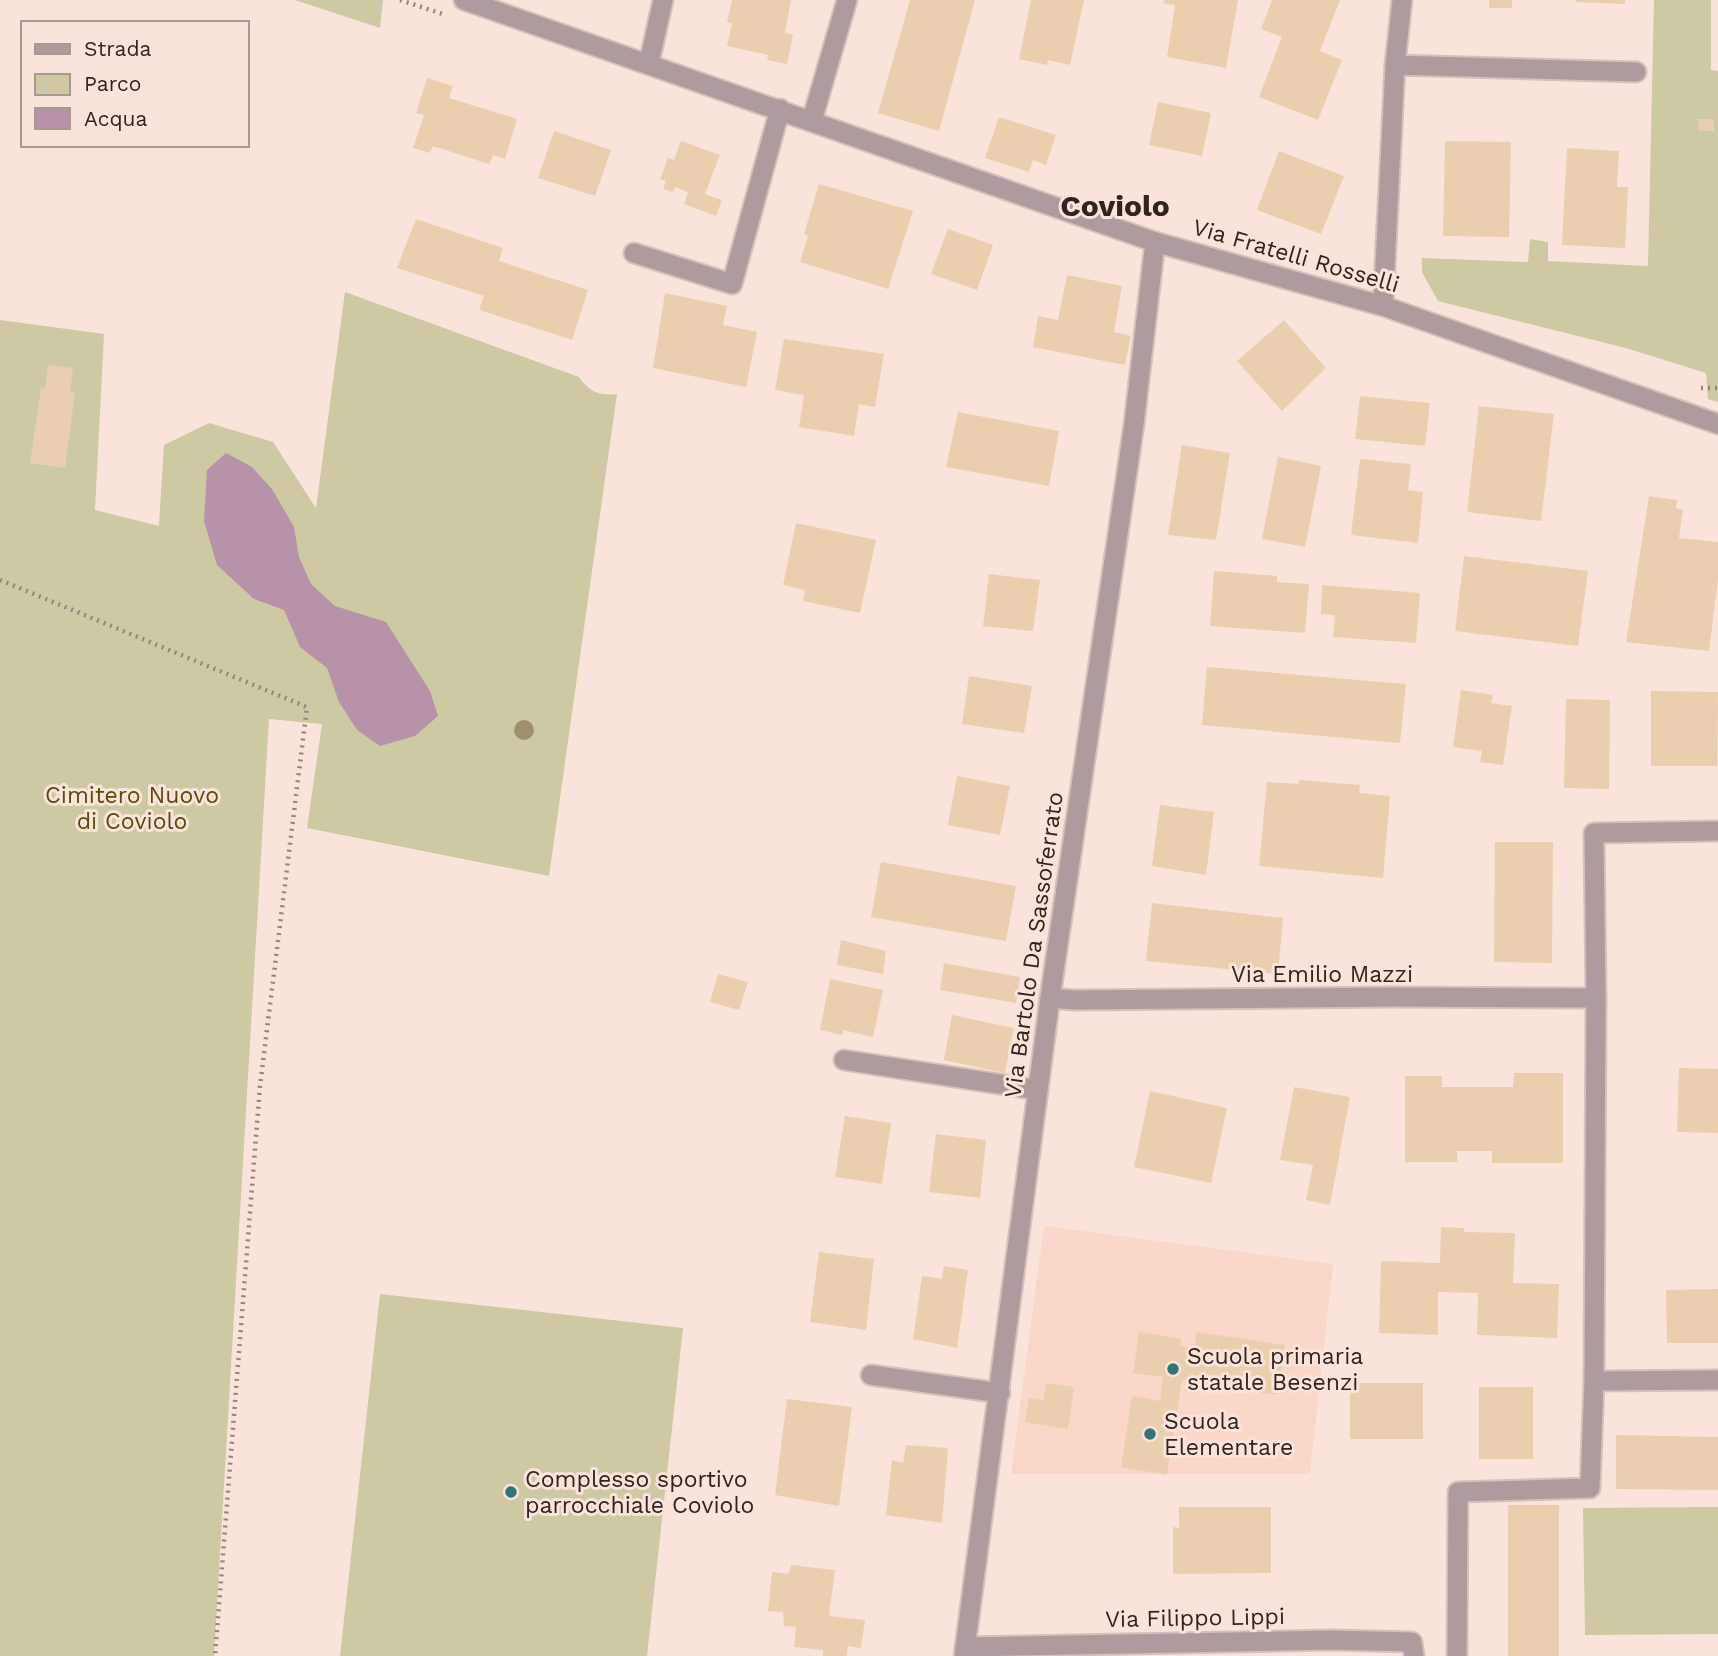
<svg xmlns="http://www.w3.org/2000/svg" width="1718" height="1656" viewBox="0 0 1718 1656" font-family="'Work Sans',sans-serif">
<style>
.built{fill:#fbd7ca}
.green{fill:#cdc9a2}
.water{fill:#b793a9}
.building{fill:#eacfaf}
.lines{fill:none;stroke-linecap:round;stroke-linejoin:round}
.minor-casing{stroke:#d6c1b9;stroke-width:23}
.tertiary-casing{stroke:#d6c1b9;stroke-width:23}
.path{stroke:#96847d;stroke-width:4.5;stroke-dasharray:2 5;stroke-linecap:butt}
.minor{stroke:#af9b9d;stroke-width:19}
.tertiary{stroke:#af9b9d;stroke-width:19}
.tree{fill:#9f9068}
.poi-dot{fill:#2e7776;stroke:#fae3db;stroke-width:2.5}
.labels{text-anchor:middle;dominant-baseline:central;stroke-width:6;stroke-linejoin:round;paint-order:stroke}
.street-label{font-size:23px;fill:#31241f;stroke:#fae3db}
.park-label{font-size:23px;fill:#554d09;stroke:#fae3db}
.poi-label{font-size:23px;fill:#31241f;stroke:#fae3db;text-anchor:start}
.district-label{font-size:30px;font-weight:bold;fill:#31241f;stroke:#fae3db}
</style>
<rect width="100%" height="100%" fill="#fae3db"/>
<path class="built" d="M1044,1226L1333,1264L1310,1474H1011Z"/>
<path class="green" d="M295,0H383L380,28Z
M1654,0H1711V70L1718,71V402L1708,399L1706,373L1626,348L1438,301L1422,272V258L1528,262L1530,239L1548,242V261L1648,266Z
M345,292L579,377C590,392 598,396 617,394L549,876L307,828L322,724L269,719L214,1656H0V320L104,334L95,510L159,526L164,445L209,423L273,442L316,508Z
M380,1294L683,1328L647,1656H340Z
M1718,1507V1634L1585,1635L1583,1508Z"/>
<path class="water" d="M226,453L252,467L272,489L294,527L299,557L311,584L335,606L386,622L430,691L438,716L415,736L380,746L357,730L339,702L327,668L300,647L284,610L254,599L217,565L204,521L207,470Z"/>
<path class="building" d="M732,0H791L785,33L793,35L787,64L767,60L768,55L727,46L732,23L727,22Z
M910,0H975L939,131L878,113Z
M1031,0H1084L1070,65L1048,60L1047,65L1019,59Z
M1164,0H1238L1226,68L1167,57L1175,5L1163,3Z
M1272,0H1340L1320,51L1342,60L1318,120L1259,97L1282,37L1261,29Z
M1489,0H1512V8H1489Z
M1576,0H1625V4L1576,2Z
M427,78L453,86L449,98L517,119L505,159L493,155L489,164L433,146L430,153L413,148L424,115L416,113Z
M1158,102L1211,113L1202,156L1149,145Z
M999,117L1056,135L1046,165L1033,160L1029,172L985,158Z
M1698,119H1714V131H1699Z
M554,131L611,150L595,196L538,178Z
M681,141L720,155L705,194L722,200L716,216L684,204L688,192L675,187L673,192L663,189L666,181L660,179L668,158L674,160Z
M1445,141L1511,142L1509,237L1443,236Z
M1567,148L1619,151L1617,187H1628L1625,248L1562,245Z
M1279,151L1344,176L1321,234L1257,210Z
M819,184L913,211L888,289L800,262L808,236L804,234Z
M416,219L503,248L499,261L588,290L572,340L479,310L484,296L397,268Z
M948,229L993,245L977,290L931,274Z
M1067,275L1122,286L1114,332L1131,336L1125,365L1033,347L1038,316L1058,320Z
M665,293L727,306L723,325L757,332L746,387L653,368Z
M1284,320L1326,368L1282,411L1237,361Z
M784,339L884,354L875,407L859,404L854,436L799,427L804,395L775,390Z
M48,365L73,368L70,392L75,393L65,468L30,463L41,388L45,389Z
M1360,396L1430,403L1425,446L1355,439Z
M1479,406L1554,414L1541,521L1467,512Z
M958,412L1059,431L1049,486L946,467Z
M1182,445L1230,453L1216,540L1168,535Z
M1278,457L1321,466L1305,547L1262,539Z
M1360,459L1411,464L1408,490L1423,492L1418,543L1351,535Z
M1649,496L1677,500L1676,508L1683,510L1679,538L1718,542V580L1709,651L1626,642Z
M796,523L876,540L860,613L803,601L805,590L783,585Z
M1464,556L1588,571L1578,646L1455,631Z
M1214,571L1277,576V582L1309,584L1305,633L1210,626Z
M989,574L1040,580L1033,631L983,626Z
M1322,585L1420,593L1416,643L1333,637L1335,615L1321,614Z
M1207,667L1406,684L1400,743L1202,725Z
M969,676L1032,686L1024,733L962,724Z
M1461,690L1493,695L1491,703L1512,706L1503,765L1480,762L1482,751L1453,747Z
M1651,691L1718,692L1717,766H1651Z
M1566,699L1610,700L1609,789L1564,788Z
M957,776L1010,786L1000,835L948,825Z
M1299,780L1360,785L1359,793L1390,796L1383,878L1259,866L1267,782L1299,784Z
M1160,805L1214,812L1206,875L1152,866Z
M1495,842H1553L1552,963L1494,962Z
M881,862L1016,886L1006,941L871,917Z
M1152,903L1283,918L1278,974L1146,961Z
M841,940L886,951L883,974L837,965Z
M944,963L1020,977L1016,1003L940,990Z
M718,974L748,982L739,1010L710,1002Z
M830,979L883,990L873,1037L843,1030L842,1035L820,1030Z
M952,1015L1014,1028L1005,1073L944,1060Z
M1679,1068L1718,1069V1133L1677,1132Z
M1514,1073H1563V1163H1492V1151H1457V1162H1405V1076H1442V1087H1513Z
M1294,1087L1350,1097L1330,1205L1306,1200L1313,1165L1280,1160Z
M1150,1091L1227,1108L1211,1183L1134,1167Z
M845,1116L891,1123L882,1184L835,1177Z
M936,1134L986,1140L980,1198L929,1192Z
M1441,1227L1464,1228V1232L1515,1233L1513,1283L1559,1284L1557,1338L1477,1335L1478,1293L1438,1292V1335L1379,1333L1381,1261L1440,1263Z
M819,1252L874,1259L866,1330L810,1322Z
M944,1266L968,1270L957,1348L913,1339L922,1276L942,1279Z
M1718,1289V1343H1667L1666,1290Z
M1139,1332L1181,1339L1180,1346L1194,1348L1197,1332L1285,1345L1277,1395L1182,1380L1167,1475L1121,1467L1132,1396L1160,1401L1163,1377L1133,1373Z
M1046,1383L1074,1387L1068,1429L1025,1422L1029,1398L1043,1400Z
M1350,1383H1423V1439H1350Z
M1479,1387H1533V1459H1479Z
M787,1399L852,1407L839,1506L775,1495Z
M1616,1435L1718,1437V1490L1616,1489Z
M906,1445L948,1448L942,1523L886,1515L892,1460L903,1463Z
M1508,1505H1559V1656H1508Z
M1179,1507H1271V1573L1173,1574V1527L1179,1528Z
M791,1565L835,1570L829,1616L865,1620L861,1648L848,1646L847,1656H823V1650L794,1647L796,1627L784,1626L783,1612L768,1611L772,1572L789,1574Z"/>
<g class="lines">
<g class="minor-casing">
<path id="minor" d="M649,63L663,0
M1395,65L1636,72
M812,120L847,0
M1155,242L1383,306L1718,424
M634,253L732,284L780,109
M1383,306L1395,65L1402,0
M1050,998L1074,1000L1392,997L1596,998L1594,1381L1718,1380
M1596,998L1594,833L1718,831
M844,1060L1038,1090
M871,1375L1000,1393
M965,1647L1332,1640L1412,1642L1414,1656
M1457,1656L1458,1492L1590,1488L1594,1381"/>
</g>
<g class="tertiary-casing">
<path id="tertiary" d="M464,0L1155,242L1134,424L1050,998L964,1656"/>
</g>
<path class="path" d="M400,0L443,14
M1701,388H1718
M0,580L307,707L260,1086L215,1656"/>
<use href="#minor" class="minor"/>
<use href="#tertiary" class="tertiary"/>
</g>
<circle class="tree" cx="524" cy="730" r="10"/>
<g class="poi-dot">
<circle cx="1173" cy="1369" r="7"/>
<circle cx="1150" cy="1434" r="7"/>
<circle cx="511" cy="1492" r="7"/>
</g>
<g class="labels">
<g class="street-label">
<text transform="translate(1296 256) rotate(16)">Via Fratelli Rosselli</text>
<text transform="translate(1034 945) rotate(-82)">Via Bartolo Da Sassoferrato</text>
<text x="1322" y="974">Via Emilio Mazzi</text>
<text transform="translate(1195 1618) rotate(-1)">Via Filippo Lippi</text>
</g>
<g class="park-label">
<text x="132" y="795">Cimitero Nuovo<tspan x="132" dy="26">di Coviolo</tspan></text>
</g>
<g class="poi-label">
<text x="1187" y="1356">Scuola primaria<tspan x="1187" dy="26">statale Besenzi</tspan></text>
<text x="1164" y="1421">Scuola<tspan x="1164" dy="26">Elementare</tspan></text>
<text x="525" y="1479">Complesso sportivo<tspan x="525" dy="26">parrocchiale Coviolo</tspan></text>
</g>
<g class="district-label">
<text x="1115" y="205">Coviolo</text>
</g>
</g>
<rect x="21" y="21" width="228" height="126" fill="#fae3db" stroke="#aa9790" stroke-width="2"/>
<rect x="35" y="44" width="35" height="10" fill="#af9b9d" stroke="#aa9790" stroke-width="2"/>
<text x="84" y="56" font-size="21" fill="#31241f">Strada</text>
<rect x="35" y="74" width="35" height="21" fill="#cdc9a2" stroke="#aa9790" stroke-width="2"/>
<text x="84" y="91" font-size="21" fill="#31241f">Parco</text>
<rect x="35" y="108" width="35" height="21" fill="#b793a9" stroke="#aa9790" stroke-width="2"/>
<text x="84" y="126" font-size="21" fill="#31241f">Acqua</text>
</svg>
